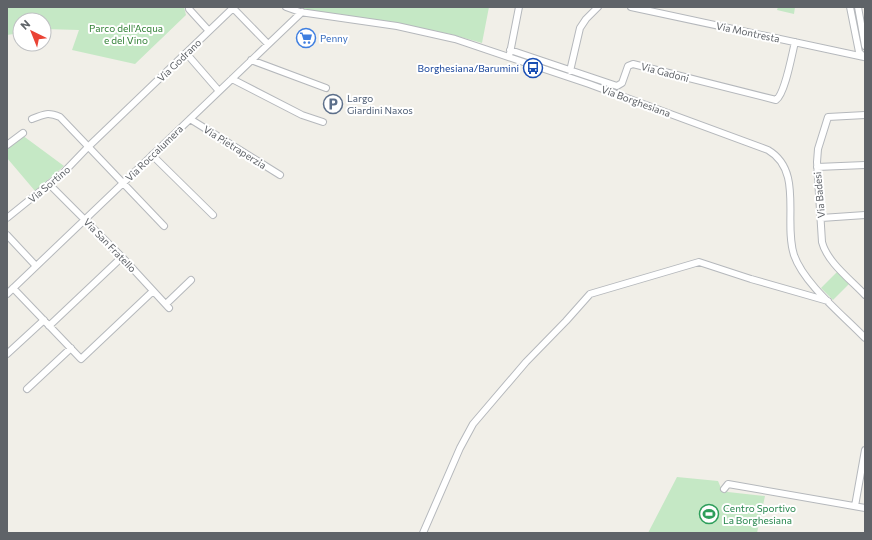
<svg xmlns="http://www.w3.org/2000/svg" width="872" height="540" viewBox="0 0 872 540" font-family="Commissioner,sans-serif">
<style>
.green{fill:#c5e8c5}
.lines{fill:none;stroke-linecap:round;stroke-linejoin:round}
.minor-casing{stroke:#b5b8bc;stroke-width:8}
.minor{stroke:#fff;stroke-width:6}
.labels{text-anchor:middle;dominant-baseline:central;stroke-width:4;stroke-linejoin:round;paint-order:stroke}
.park-label{font-size:10px;fill:#348238;stroke:#fff}
.street-label{font-size:10px;fill:#5f6368;stroke:#fff}
.shop-label{font-size:10px;fill:#366cbe;stroke:#fff;text-anchor:start}
.transit-label{font-size:10px;fill:#164399;stroke:#fff;text-anchor:end}
.service-label{font-size:10px;fill:#4e5e75;stroke:#fff;text-anchor:start}
.leisure-label{font-size:10px;fill:#27864d;stroke:#fff;text-anchor:start}
</style>
<rect width="100%" height="100%" fill="#f1efe8"/>
<path class="green" d="M7,7H184L186,15L135,64L72,50L79,30L44,29V20H20V33L7,35Z
M286,7H489L482,43L450,34L415,29Z
M778,7H795L794,14L777,10Z
M22,135L64,166L35,191L7,158V148Z
M838,271L850,283L833,300L821,288Z
M677,477L718,481L721,488L728,492L765,496L757,533H648Z"/>
<g class="lines">
<g class="minor-casing">
<path id="minor" d="M189,7V9L209,31
M286,7L300,12L397,26L455,39L589,84L768,150C804,171 783,221 794,255C804,284 843,315 865,338
M631,7L864,57
M850,7L859,52L864,57
M858,7L865,46
M510,50L617,86L622,83L628,66L633,64L776,100C785,94 792,54 795,42
M186,53L219,91
M510,53L519,7
M251,60L326,88
M570,71L580,28L586,19L598,7
M232,79L302,115L323,122
M865,115L828,117L818,149L817,162L822,242C827,262 851,280 865,295
M32,119C44,114 48,112 60,117L164,226
M190,119L280,175
M7,145L23,133
M152,155L213,215
M817,167L865,165
M49,184L122,257L169,308
M7,218L64,172L88,147L233,8L268,44
M821,218L865,215
M7,235L36,266
M13,288L81,359L153,291
M7,294L302,12
M166,304L191,280
M49,326L122,257
M7,354L44,320
M27,389L71,348
M724,489L728,484L865,508
M855,506L865,450
M423,533L460,448L473,424L526,362L566,321L590,294L699,262L751,279L828,301"/>
</g>
<use href="#minor" class="minor"/>
</g>
<defs>
<g id="supermarket-ring" transform="scale(1)"><circle r="9.5" fill="#fff" stroke="#3f7fe0" stroke-width="1.5"/><path d="M-6-5.5h2.5l.6 2H6L4.5 2H-2.5L-4.4-4H-6ZM-1.5 3.2a1.3 1.3 0 1 0 .1 0ZM3 3.2a1.3 1.3 0 1 0 .1 0Z" fill="#3f7fe0"/></g>
<g id="bus-ring" transform="scale(1)"><circle r="9.5" fill="#fff" stroke="#1a4fb4" stroke-width="1.5"/><path d="M-5-6H5V4H4V6H2V4H-2V6H-4V4H-5ZM-3.5-4V0h7V-4ZM-3.5 1.2v1.5H-2V1.2ZM2 1.2v1.5H3.5V1.2Z" fill="#1a4fb4"/></g>
<g id="parking-ring" transform="scale(1)"><circle r="9.5" fill="#fff" stroke="#5c6f8a" stroke-width="1.5"/><path d="M-3.5-5.5H1a3.5 3.5 0 0 1 0 7H-1V5.5H-3.5ZM-1-3.4V-.6H.8a1.4 1.4 0 0 0 0-2.8Z" fill="#5c6f8a"/></g>
<g id="stadium-ring" transform="scale(1)"><circle r="9.5" fill="#fff" stroke="#2e9e5b" stroke-width="1.5"/><path d="M0-5a6.5 5 0 1 0 0 10a6.5 5 0 1 0 0-10ZM-3.5-1.8h7v3.6h-7Z" fill="#2e9e5b"/></g>
</defs>
<g fill-rule="evenodd">
<use href="#supermarket-ring" x="306" y="38"/>
<use href="#bus-ring" x="533" y="68"/>
<use href="#parking-ring" x="333" y="104"/>
<use href="#stadium-ring" x="709" y="514"/>
</g>
<g class="labels">
<g class="park-label">
<text x="126" y="28">Parco dell'Acqua<tspan x="126" dy="12">e del Vino</tspan></text>
</g>
<g class="street-label">
<text transform="translate(748 32) rotate(12)">Via Montresta</text>
<text transform="translate(179 60) rotate(-44)">Via Godrano</text>
<text transform="translate(665 72) rotate(15)">Via Gadoni</text>
<text transform="translate(636 101) rotate(20)">Via Borghesiana</text>
<text transform="translate(235 147) rotate(32)">Via Pietraperzia</text>
<text transform="translate(154 153) rotate(-44)">Via Roccalumera</text>
<text transform="translate(49 184) rotate(-40)">Via Sortino</text>
<text transform="translate(819 195) rotate(-95)">Via Badesi</text>
<text transform="translate(110 245) rotate(46)">Via San Fratello</text>
</g>
<g class="shop-label">
<text x="320" y="38">Penny</text>
</g>
<g class="transit-label">
<text x="519" y="68">Borghesiana/Barumini</text>
</g>
<g class="service-label">
<text x="347" y="98">Largo<tspan x="347" dy="12">Giardini Naxos</tspan></text>
</g>
<g class="leisure-label">
<text x="723" y="508">Centro Sportivo<tspan x="723" dy="12">La Borghesiana</tspan></text>
</g>
</g>
<rect width="872" height="540" fill="none" stroke="#5f6368" stroke-width="16"/>
<g transform="translate(32 32) rotate(317)"><circle r="19" fill="#ffffff" stroke="#bfc1c3"/>
<path d="M0-3L7 15L0 10L-7 15Z" fill="#ea4335"/>
<text y="-6" font-size="11" font-weight="bold" text-anchor="middle" fill="#5f6368">N</text>
</g>
</svg>
